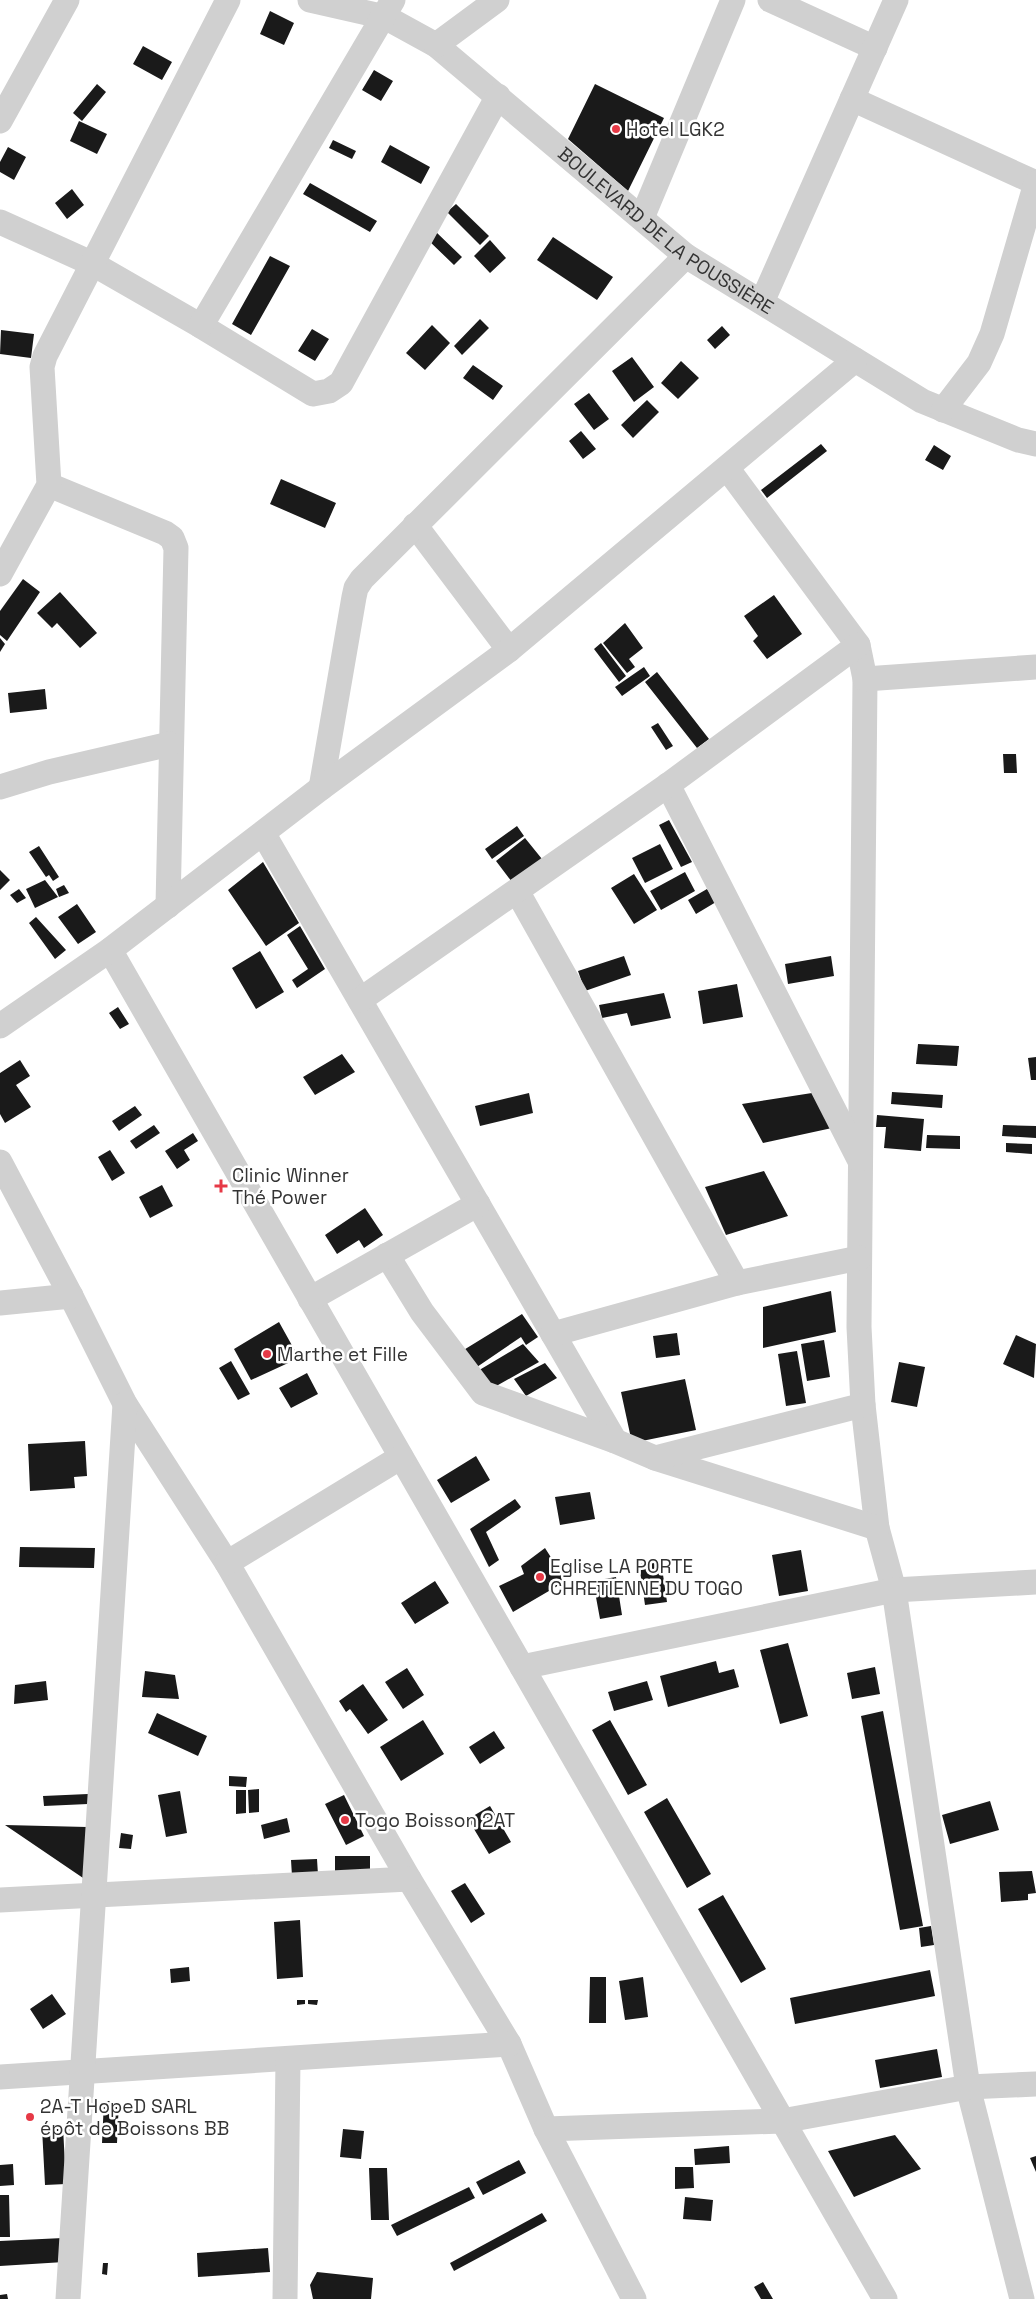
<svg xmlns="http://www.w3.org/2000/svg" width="1036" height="2299" viewBox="0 0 1036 2299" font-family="'Space Grotesk',sans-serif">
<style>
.building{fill:#1a1a1a}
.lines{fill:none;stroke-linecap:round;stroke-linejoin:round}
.minor{stroke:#d0d0d0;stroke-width:25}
.poi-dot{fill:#e63946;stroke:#fff;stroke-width:2}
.labels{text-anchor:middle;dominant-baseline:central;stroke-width:5;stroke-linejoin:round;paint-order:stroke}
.poi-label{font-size:19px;fill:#333;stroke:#fff;text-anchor:start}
.street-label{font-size:19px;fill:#333;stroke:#fff}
</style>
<rect width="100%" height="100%" fill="#fff"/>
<path class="building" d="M270,11L294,23L284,45L260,34Z
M143,46L172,62L162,80L133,64Z
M374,70L393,81L381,101L362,90Z
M97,84L106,92L82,121L73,113Z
M595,84L664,118L628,191L568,139Z
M79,121L107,134L97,154L70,141Z
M333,140L356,151L352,159L329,148Z
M390,145L430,167L421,184L381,162Z
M8,147L26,157L14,180L0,172V162Z
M310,183L377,221L370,232L303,194Z
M72,189L84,205L67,219L55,203Z
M456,204L489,236L480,245L447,212Z
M435,231L462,257L454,265L427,239Z
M553,237L613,277L597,300L537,260Z
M490,240L506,258L490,273L474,256Z
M270,256L290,266L251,335L232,324Z
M480,319L489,328L462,355L454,346Z
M432,325L450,343L425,370L406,353Z
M722,326L730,335L715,349L707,340Z
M312,329L329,339L315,361L298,351Z
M1,330L34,334L31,358L0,354Z
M632,357L654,387L634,402L612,371Z
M681,361L699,378L678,399L661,383Z
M473,365L503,386L493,400L463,378Z
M589,393L609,419L594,430L574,404Z
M647,400L659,412L633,438L621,425Z
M581,431L596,449L583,459L569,441Z
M821,444L827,451L767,498L761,490Z
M934,445L951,456L943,470L925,460Z
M281,479L336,503L325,528L270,504Z
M23,579L40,592L7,641L0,635V611Z
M60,592L97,633L80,648L57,623L52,628L37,613Z
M774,595L802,634L767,659L753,641L758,636L744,616Z
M625,623L643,648L629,659L635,667L627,673L603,643Z
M0,638L5,644L0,652Z
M601,643L626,676L619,682L594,649Z
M644,667L650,676L622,696L615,687Z
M657,672L709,739L697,748L645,682Z
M45,689L47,709L10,713L8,693Z
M658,723L673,746L666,750L651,727Z
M1003,754H1016L1017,773H1004Z
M669,820L692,862L681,867L659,825Z
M517,826L524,836L492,859L485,849Z
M525,838L542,859L512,882L496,861Z
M660,844L673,869L645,883L632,858Z
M39,846L59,877L53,881L49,875L46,877L29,852Z
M263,862L299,923L266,946L228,890Z
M0,870L10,880L0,890Z
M685,872L695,891L661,910L650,891Z
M634,874L657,910L634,924L611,888Z
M45,880L58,897L35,908L26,889Z
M64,885L69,893L59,897L56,889Z
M19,889L26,898L17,903L10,895Z
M707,889L716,902L696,914L688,900Z
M77,904L96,932L78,944L58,917Z
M36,917L66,950L55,959L29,923Z
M300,926L325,969L297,988L292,980L308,969L287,935Z
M260,951L284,992L256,1009L232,968Z
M624,956L631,975L585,991L578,971Z
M831,956L834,976L788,984L785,964Z
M737,984L743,1017L703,1024L698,991Z
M664,993L671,1018L631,1026L627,1013L602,1018L599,1005Z
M118,1007L129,1024L120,1029L109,1013Z
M918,1044L959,1046L957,1066L916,1064Z
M342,1054L355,1072L315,1095L303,1077Z
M1036,1057V1080H1031L1028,1058Z
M20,1060L30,1076L16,1085L31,1107L5,1123L0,1114V1073Z
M892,1092L943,1095L942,1108L891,1104Z
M529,1093L533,1113L480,1126L475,1106Z
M812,1093L832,1128L763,1143L742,1104Z
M135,1106L142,1115L119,1131L112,1121Z
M877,1115L924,1119L921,1151L884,1148L886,1127H876Z
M154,1125L160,1133L136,1149L130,1141Z
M1003,1125L1036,1126V1138L1002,1136Z
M193,1133L198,1141L184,1150L190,1160L177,1169L165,1151Z
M927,1135L960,1136V1149L926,1148Z
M1006,1143L1032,1144V1154L1006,1152Z
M110,1150L125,1173L112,1181L98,1157Z
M764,1171L788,1216L726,1235L705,1187Z
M162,1185L173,1206L150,1218L139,1197Z
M365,1208L383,1235L364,1248L359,1240L337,1254L325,1235Z
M831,1291L836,1332L763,1348V1307Z
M522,1314L538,1337L526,1345L521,1337L474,1369L462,1351Z
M279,1322L299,1358L251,1380L234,1349Z
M677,1333L680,1355L656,1358L653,1336Z
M1016,1335L1036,1344L1034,1378L1003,1364Z
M824,1340L830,1377L807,1381L801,1344Z
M523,1344L539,1362L491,1389L476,1372Z
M797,1351L806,1403L786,1406L778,1354Z
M231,1361L250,1394L238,1400L219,1368Z
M899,1362L925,1367L917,1407L891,1402Z
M545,1363L557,1378L526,1396L514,1379Z
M307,1373L318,1394L291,1408L279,1388Z
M685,1379L696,1430L632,1443L621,1392Z
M85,1441L87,1476L74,1477L75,1488L30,1491L28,1444Z
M476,1456L490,1480L451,1503L437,1480Z
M590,1492L595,1519L560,1525L555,1497Z
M515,1499L521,1507L519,1509L486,1532L499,1560L489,1567L470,1529Z
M20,1547L95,1548L94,1568L19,1567Z
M545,1548L566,1581L513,1612L499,1586L524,1574L521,1566Z
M801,1550L808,1591L779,1596L772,1555Z
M661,1561L667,1602L645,1605L639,1564Z
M616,1577L622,1615L600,1619L593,1581Z
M435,1581L449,1603L415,1624L401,1603Z
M788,1643L808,1716L780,1724L760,1650Z
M716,1661L719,1673L734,1669L739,1687L668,1707L660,1676Z
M875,1667L880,1694L852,1699L847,1673Z
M407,1668L424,1695L403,1709L385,1682Z
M145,1671L175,1675L179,1699L142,1697Z
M46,1681L48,1700L14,1704L15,1685Z
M647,1681L653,1700L614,1711L608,1692Z
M363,1684L388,1720L368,1734L350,1709L346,1712L339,1701Z
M883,1711L923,1926L900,1930L861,1716Z
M157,1713L207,1736L198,1756L148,1733Z
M423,1720L444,1754L401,1781L380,1747Z
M610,1720L647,1785L628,1795L592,1730Z
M494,1731L505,1748L480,1764L469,1747Z
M229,1776L247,1777L246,1787L229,1786Z
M259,1789V1812L249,1813L248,1790Z
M236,1790H246V1813L236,1814Z
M180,1791L187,1833L166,1837L158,1795Z
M88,1794V1804L44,1806L43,1796Z
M344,1795L364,1836L346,1845L325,1804Z
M667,1798L711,1874L687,1888L644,1812Z
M990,1801L999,1830L950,1844L942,1815Z
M490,1806L511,1842L489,1854L468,1819Z
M287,1818L290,1832L264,1839L261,1825Z
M5,1825L87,1827L86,1880Z
M121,1833L133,1835L131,1849L119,1848Z
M335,1856H370V1873H335Z
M317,1859L318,1875L292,1876L291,1860Z
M1032,1871L1036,1893L1028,1894V1900L1001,1902L999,1872Z
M465,1883L485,1914L471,1923L451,1891Z
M723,1895L766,1969L741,1983L698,1909Z
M300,1920L303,1977L277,1979L274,1922Z
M931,1926L934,1945L921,1947L919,1928Z
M189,1967L190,1981L171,1983L170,1969Z
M930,1970L935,1996L795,2024L790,1998Z
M590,1977H606V2023H589Z
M643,1977L648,2017L625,2020L619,1981Z
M52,1994L66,2014L43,2029L30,2009Z
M297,2000H305V2004L297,2005Z
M308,2000H318L317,2005L308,2004Z
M937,2049L942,2077L880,2088L875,2060Z
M104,2101H119L117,2143H102Z
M63,2127L66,2184L45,2185L42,2128Z
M343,2129L364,2131L361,2159L340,2157Z
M895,2135L921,2169L854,2197L828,2151Z
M729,2146L730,2163L695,2165L694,2149Z
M1036,2156V2172L1030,2158Z
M519,2160L526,2173L483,2195L476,2182Z
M13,2164L14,2185L0,2186V2165Z
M675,2167H693L694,2188L675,2189Z
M369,2168H387L389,2220H371Z
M469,2187L475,2198L397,2236L391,2225Z
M0,2195H9L10,2237H0Z
M685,2197L713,2200L711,2221L683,2219Z
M542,2213L547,2221L454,2271L450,2263Z
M63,2238L64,2262L0,2266V2241Z
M268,2248L270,2272L198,2277L197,2253Z
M103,2263H108L107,2275L102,2274Z
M317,2272L373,2278L371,2299H313L310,2285Z
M763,2282L773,2299H761L754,2287Z
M7,2294L8,2299H0V2295Z"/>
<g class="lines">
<g class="minor">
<path id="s1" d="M310,0L385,17L436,45L686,256L922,401L1018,440L1036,444"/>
<path d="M770,0L875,48"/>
<path d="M436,45L497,0"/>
<path d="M852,99L1036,183"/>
<path d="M0,121L67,0"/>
<path d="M642,218L733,0"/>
<path d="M0,222L93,264L201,326L313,394L329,391L341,383L498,96"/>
<path d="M762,302L896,0"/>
<path d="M201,326L393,0"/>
<path d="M943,410L979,363L992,334L1036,183"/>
<path d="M727,468L858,645L865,679L859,1327L863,1405L877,1528L894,1590L968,2087L1022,2299"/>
<path d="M49,485L165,533L172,538L176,548L168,906"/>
<path d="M415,525L509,650"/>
<path d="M0,574L49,485L42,367L45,356L228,0"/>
<path d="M865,679L1036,667"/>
<path d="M668,785L859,1159"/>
<path d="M0,787L49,772L170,744"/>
<path d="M321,788L354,597L356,588L362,579L686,256"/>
<path d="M263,833L615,1441"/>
<path d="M517,891L737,1283"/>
<path d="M110,950L885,2299"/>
<path d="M360,1000L668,785L858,645"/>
<path d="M0,1026L110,950L321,788L509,650L855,360"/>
<path d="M0,1162L71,1296L125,1404L227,1563L409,1879L509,2044L546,2129L634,2299"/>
<path d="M387,1255L422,1312L483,1393L615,1441L655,1458L877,1528"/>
<path d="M310,1299L478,1204"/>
<path d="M0,1303L71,1296"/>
<path d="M553,1334L737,1283L859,1258"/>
<path d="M655,1458L863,1405"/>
<path d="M227,1563L401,1457"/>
<path d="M522,1667L894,1590L1036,1582"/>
<path d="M0,1900L409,1879"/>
<path d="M0,2077L509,2044"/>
<path d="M546,2129L782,2121L968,2087L1036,2084"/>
<path d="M68,2299L125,1404"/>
<path d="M285,2299L288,2059"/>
</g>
</g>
<g class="poi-dot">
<circle cx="616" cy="129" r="5"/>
<path d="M218.5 1178.5h5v5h5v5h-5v5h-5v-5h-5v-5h5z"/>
<circle cx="267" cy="1354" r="5"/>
<circle cx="540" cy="1577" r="5"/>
<circle cx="345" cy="1820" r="5"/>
<circle cx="30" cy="2117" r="5"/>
</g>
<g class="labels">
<g class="poi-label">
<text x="626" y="129">Hotel LGK2</text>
<text x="232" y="1175">Clinic Winner<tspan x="232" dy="22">Thé Power</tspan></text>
<text x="277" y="1354">Marthe et Fille</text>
<text x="550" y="1566">Eglise LA PORTE<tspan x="550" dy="22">CHRETIENNE DU TOGO</tspan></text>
<text x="355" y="1820">Togo Boisson 2AT</text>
<text x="40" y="2106">2A-T HopeD SARL<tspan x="40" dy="22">épôt de Boissons BB</tspan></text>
</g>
<g class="street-label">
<text stroke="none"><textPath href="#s1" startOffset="431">BOULEVARD DE LA POUSSIÈRE</textPath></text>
</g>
</g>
</svg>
